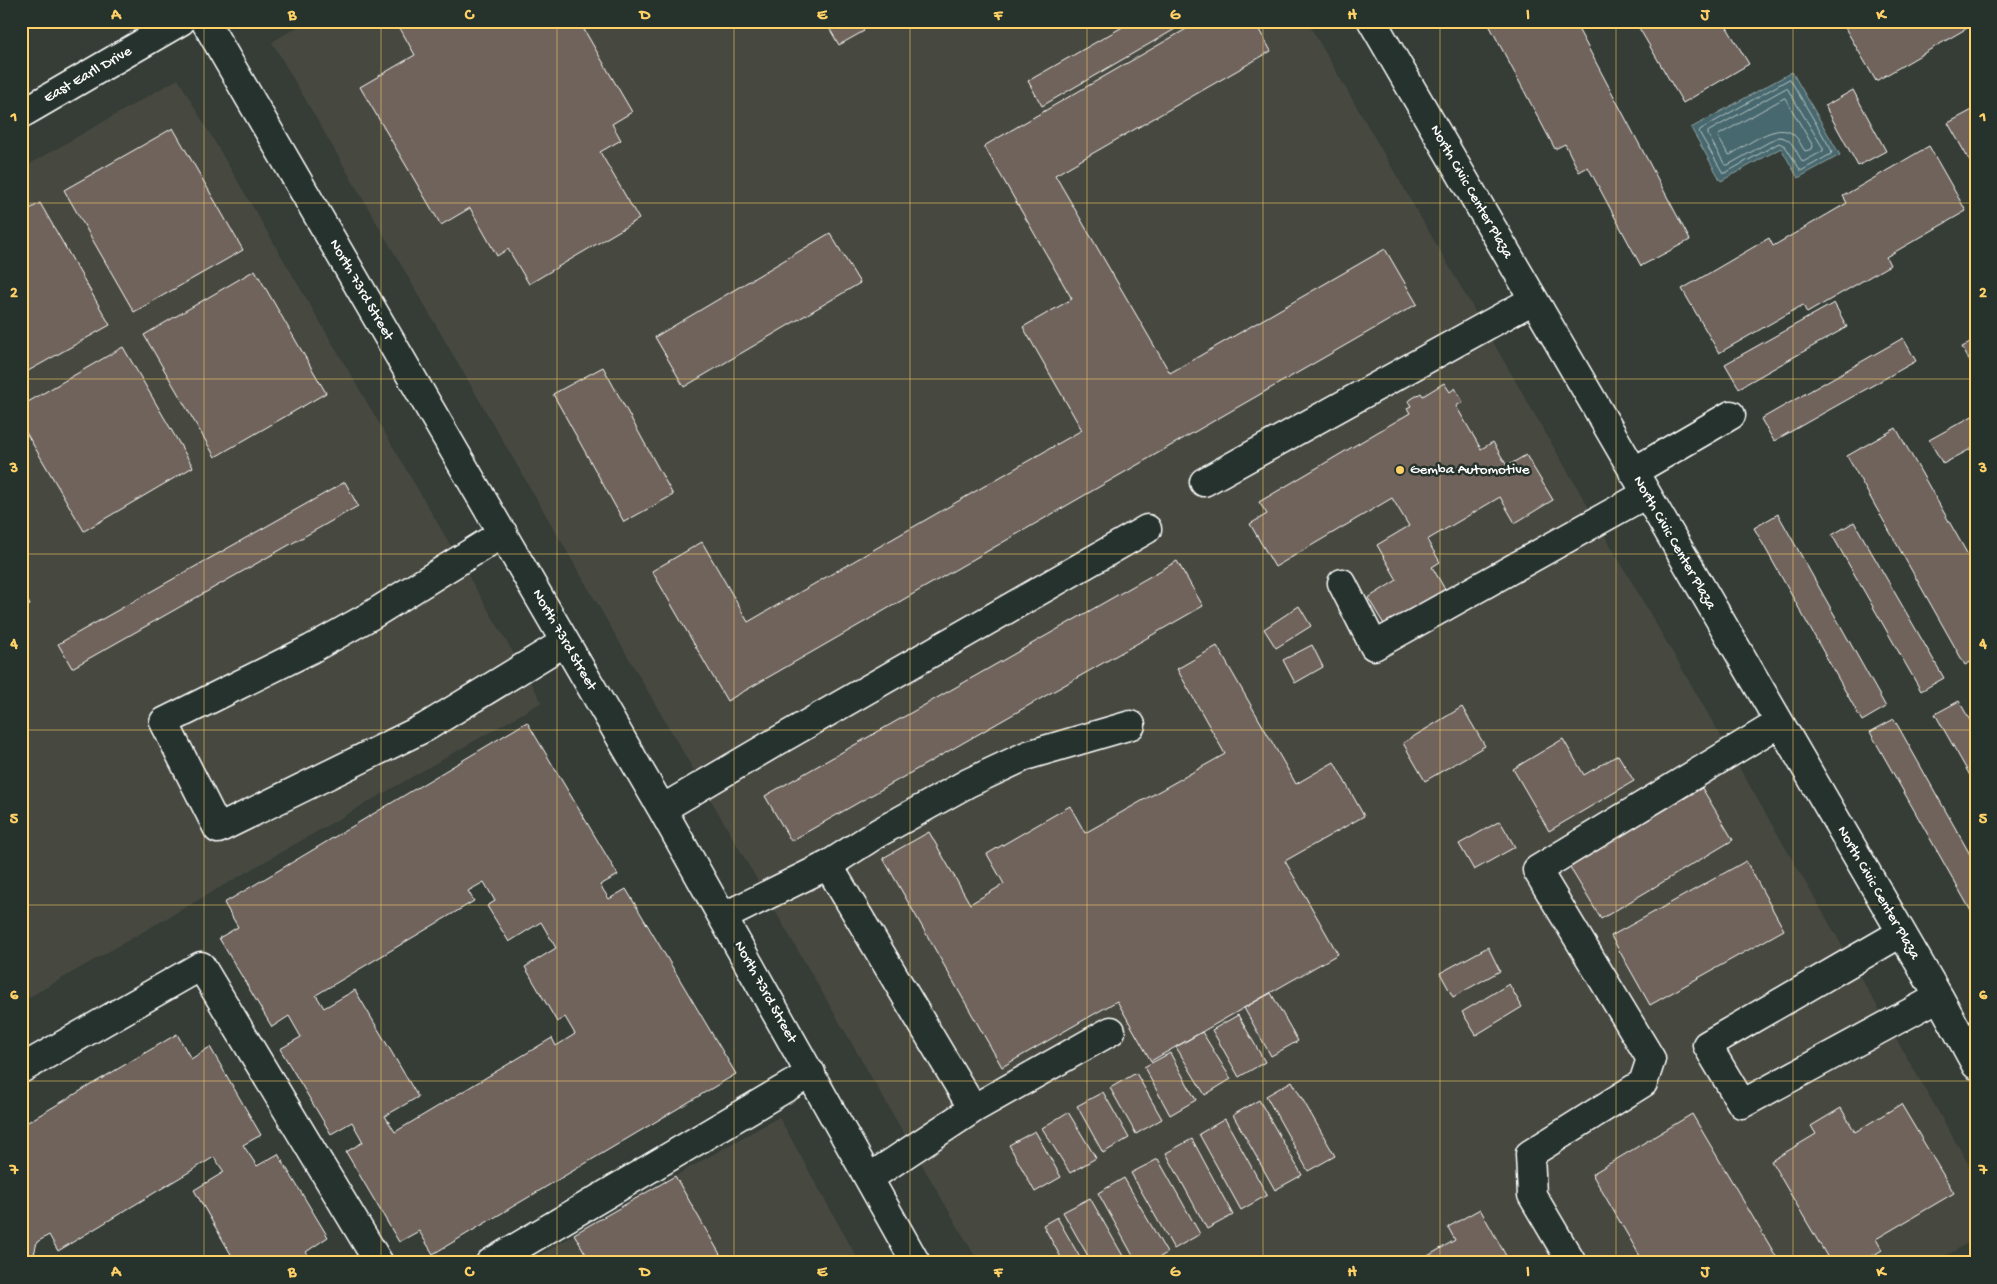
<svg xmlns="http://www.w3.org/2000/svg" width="1997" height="1284" viewBox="0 0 1997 1284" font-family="'Gochi Hand',sans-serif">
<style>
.built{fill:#474941}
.water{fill:#47686e;stroke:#91a4a8}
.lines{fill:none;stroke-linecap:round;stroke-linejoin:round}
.shore{stroke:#b5c3c5;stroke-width:1}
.building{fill:#70645b;stroke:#fff;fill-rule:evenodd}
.minor-casing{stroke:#fff;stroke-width:31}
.minor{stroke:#26332d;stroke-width:28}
.grid{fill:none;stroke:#ffd166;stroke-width:1;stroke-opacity:0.55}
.poi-dot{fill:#ffd166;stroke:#26332d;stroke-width:2}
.labels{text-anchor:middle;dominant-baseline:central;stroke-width:5;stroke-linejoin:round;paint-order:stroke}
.street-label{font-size:15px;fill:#fff;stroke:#26332d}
.poi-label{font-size:15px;fill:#fff;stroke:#26332d;text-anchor:start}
.neatline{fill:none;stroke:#ffd166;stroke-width:2}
.grid-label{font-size:16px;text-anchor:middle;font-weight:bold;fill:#ffd166}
</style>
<rect width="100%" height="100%" fill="#353d36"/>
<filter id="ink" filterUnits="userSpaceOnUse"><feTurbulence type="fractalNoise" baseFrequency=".02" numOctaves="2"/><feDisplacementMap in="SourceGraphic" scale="10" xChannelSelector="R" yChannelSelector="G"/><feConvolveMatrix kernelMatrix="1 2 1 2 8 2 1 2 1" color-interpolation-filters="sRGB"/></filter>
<g filter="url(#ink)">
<path class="built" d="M307,21H1307L1976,1177V1238L1934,1263H979L272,42Z
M178,79L542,702L21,1002V169Z
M779,1117L860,1263H526L675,1176Z"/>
<path class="water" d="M1792,72L1840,155L1798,178L1781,148L1721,181L1691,128Z"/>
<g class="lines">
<path class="shore" d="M1790,79L1832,151L1831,154L1801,171L1785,146L1779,143L1725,173H1723L1699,132L1700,130Z
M1787,88L1823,148V151L1803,162C1795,152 1793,137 1778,137L1728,165H1725L1708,135V132Z
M1785,98L1813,146L1812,149L1805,151C1801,146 1799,139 1794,135C1778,120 1746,146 1730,155L1728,154L1718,137L1719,135Z"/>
</g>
<path class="building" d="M399,21H579L632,112L612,124L621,140L600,152L639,219L529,284L508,249L497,256L470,208L441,225L360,87L415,55L397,23Z
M825,21H859L864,31L839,45Z
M1133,21H1189L1042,106L1028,81Z
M1200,21H1254L1271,51L1055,175L1170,373L1385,249L1417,304L727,701L652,571L702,542L748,622L1082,430L1023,327L1072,299L984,146Z
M1487,21H1574L1690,240L1641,266L1588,167L1579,172L1565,144L1555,149Z
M1635,21H1723L1749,64L1683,103Z
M1841,21H1976V23L1876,81Z
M1853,90L1886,151L1858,166L1825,106Z
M1976,108V172L1948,123Z
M173,128L243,250L134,312L64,190Z
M1929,146L1966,211L1886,257L1890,265L1807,313L1803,305L1719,353L1682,289L1769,238L1773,246L1847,203L1843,196Z
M40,203L110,325L21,375V214Z
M830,233L860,283L684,387L655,337Z
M255,270L326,393L215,457L144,335Z
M1834,303L1847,327L1739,388L1725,364Z
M1903,338L1916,361L1774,441L1761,419Z
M1976,340V369H1974L1962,347Z
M123,347L193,467L84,531L21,424V406Z
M603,367L673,495L624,522L553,394Z
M1444,383L1450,392L1455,388L1463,402L1456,406L1481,449L1493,442L1507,466L1526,455L1553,500L1515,523L1500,497L1427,540L1440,562L1432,567L1450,598L1390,634L1368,598L1397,580L1377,545L1409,526L1392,498L1275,567L1250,524L1267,514L1259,502L1410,413L1407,408L1411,406L1408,401L1421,393L1423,396Z
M1976,414V446L1943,464L1929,440Z
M1896,428L1976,569V659L1965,665L1847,456Z
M345,482L358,506L72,668L58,644Z
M1778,514L1886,707L1862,721L1754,528Z
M1854,522L1944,678L1921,691L1832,535Z
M1177,561L1203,606L791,841L765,796Z
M21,589L30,605L21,609Z
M1299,606L1311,626L1276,648L1264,629Z
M1312,645L1323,667L1295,683L1283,660Z
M1217,646L1296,784L1334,762L1364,816L1285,861L1338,954L1151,1061L1117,1001L1002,1067L883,858L929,832L970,904L1004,884L987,854L1070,806L1085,833L1225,754L1177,669Z
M1959,701L1976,731V786L1935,714Z
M1462,707L1485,746L1425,781L1403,743Z
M1894,719L1976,865V920L1870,732Z
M527,722L618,875L600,885L609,899L626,889L736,1074L433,1254L419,1231L399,1242L346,1152L363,1142L352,1122L331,1134L280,1049L301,1037L289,1016L272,1027L219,938L238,927L224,903ZM484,882L495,901L487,906L509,942L541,922L556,948L525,967L557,1022L565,1017L575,1034L556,1046L552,1038L395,1132L385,1116L418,1097L355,990L324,1008L316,995L474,901L468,891Z
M1563,739L1584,775L1618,755L1634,781L1549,831L1513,769Z
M1702,788L1733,840L1601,919L1569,866Z
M1500,821L1515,847L1474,870L1459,844Z
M1746,861L1784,930L1650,1005L1611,936Z
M1488,947L1500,971L1453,997L1440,973Z
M1509,984L1522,1007L1476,1035L1462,1012Z
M1271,993L1298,1041L1271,1056L1244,1008Z
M1238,1015L1265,1062L1239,1077L1212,1030Z
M1202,1032L1231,1079L1205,1095L1176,1047Z
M177,1034L191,1059L210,1047L261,1135L243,1145L257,1166L278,1154L328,1237L306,1252L313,1263H236L194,1190L224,1172L214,1157L58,1251L49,1235L37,1242L32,1263H21V1126Z
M1170,1053L1196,1100L1170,1115L1144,1067Z
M1136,1073L1162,1119L1136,1134L1110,1088Z
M1292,1081L1335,1156L1308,1171L1266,1096Z
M1103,1092L1129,1138L1103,1153L1077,1106Z
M1259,1100L1302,1175L1275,1190L1233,1115Z
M1901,1104L1954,1193L1876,1239L1882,1250L1861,1263H1831L1771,1161L1816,1134L1811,1126L1841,1108L1855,1132Z
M1068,1112L1096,1158L1070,1173L1042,1128Z
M1692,1114L1780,1263H1644L1592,1174Z
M1225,1119L1267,1195L1241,1210L1199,1134Z
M1035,1131L1061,1177L1035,1192L1009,1145Z
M1192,1139L1233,1215L1207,1229L1166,1153Z
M1158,1159L1200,1234L1174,1249L1131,1173Z
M675,1176L725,1263H591L574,1234Z
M1124,1178L1167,1253L1150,1263H1137L1098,1193Z
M1090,1198L1127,1263H1092L1063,1212Z
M1480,1209L1510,1263H1429L1426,1257L1455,1240L1448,1227Z
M1057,1217L1083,1263H1064L1043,1225Z"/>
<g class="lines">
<g class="minor-casing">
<path id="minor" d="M205,21L662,809L916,1263
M1372,21L1939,997L1976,1065
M21,114L181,21
M1633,472L1731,415
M1204,482L1533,300
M503,533L370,616L311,649L164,722L218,829L426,727L565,642
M1342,583L1374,646L1646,494
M662,809L774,743L1147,529
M828,865L878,833L968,783L1028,755L1131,725
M723,917L828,865L973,1109L869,1178
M1901,933L1707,1045L1742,1104L1939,997
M21,1069L201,966L379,1263
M973,1109L1111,1031
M490,1263L811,1073
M1572,1263L1532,1195L1530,1154L1643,1083L1651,1059L1537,870L1779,723"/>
</g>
<use href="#minor" class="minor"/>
</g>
</g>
<path class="grid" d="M204,21V1263M381,21V1263M557,21V1263M734,21V1263M910,21V1263M1087,21V1263M1263,21V1263M1440,21V1263M1616,21V1263M1793,21V1263M21,203H1976M21,379H1976M21,554H1976M21,730H1976M21,905H1976M21,1081H1976"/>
<circle class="poi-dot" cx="1400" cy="470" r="5"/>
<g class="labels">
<g class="street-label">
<text transform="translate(88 75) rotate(-30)">East Earll Drive</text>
<text transform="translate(1471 192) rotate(60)">North Civic Center Plaza</text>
<text transform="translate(361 290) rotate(60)">North 73rd Street</text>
<text transform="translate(1674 543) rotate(60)">North Civic Center Plaza</text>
<text transform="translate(564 640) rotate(60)">North 73rd Street</text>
<text transform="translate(1878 893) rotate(60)">North Civic Center Plaza</text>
<text transform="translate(765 992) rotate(61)">North 73rd Street</text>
</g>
<g class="poi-label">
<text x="1410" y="470">Gemba Automotive</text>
</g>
</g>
<rect width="1997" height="1284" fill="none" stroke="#26332d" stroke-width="55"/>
<rect x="28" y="28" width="1942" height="1228" class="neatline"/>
<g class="grid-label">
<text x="116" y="19">A</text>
<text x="292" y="19">B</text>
<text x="469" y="19">C</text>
<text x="645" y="19">D</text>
<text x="822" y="19">E</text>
<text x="998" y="19">F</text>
<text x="1175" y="19">G</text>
<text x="1352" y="19">H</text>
<text x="1528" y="19">I</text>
<text x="1705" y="19">J</text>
<text x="1881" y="19">K</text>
<text x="14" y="121">1</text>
<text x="1983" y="121">1</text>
<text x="14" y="297">2</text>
<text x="1983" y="297">2</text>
<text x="14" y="472">3</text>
<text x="1983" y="472">3</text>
<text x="14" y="648">4</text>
<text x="1983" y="648">4</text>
<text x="14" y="823">5</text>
<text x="1983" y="823">5</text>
<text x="14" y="999">6</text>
<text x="1983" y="999">6</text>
<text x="14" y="1174">7</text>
<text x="1983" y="1174">7</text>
<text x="116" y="1276">A</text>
<text x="292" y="1276">B</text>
<text x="469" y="1276">C</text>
<text x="645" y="1276">D</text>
<text x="822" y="1276">E</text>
<text x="998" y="1276">F</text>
<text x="1175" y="1276">G</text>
<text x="1352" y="1276">H</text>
<text x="1528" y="1276">I</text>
<text x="1705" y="1276">J</text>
<text x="1881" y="1276">K</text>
</g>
</svg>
